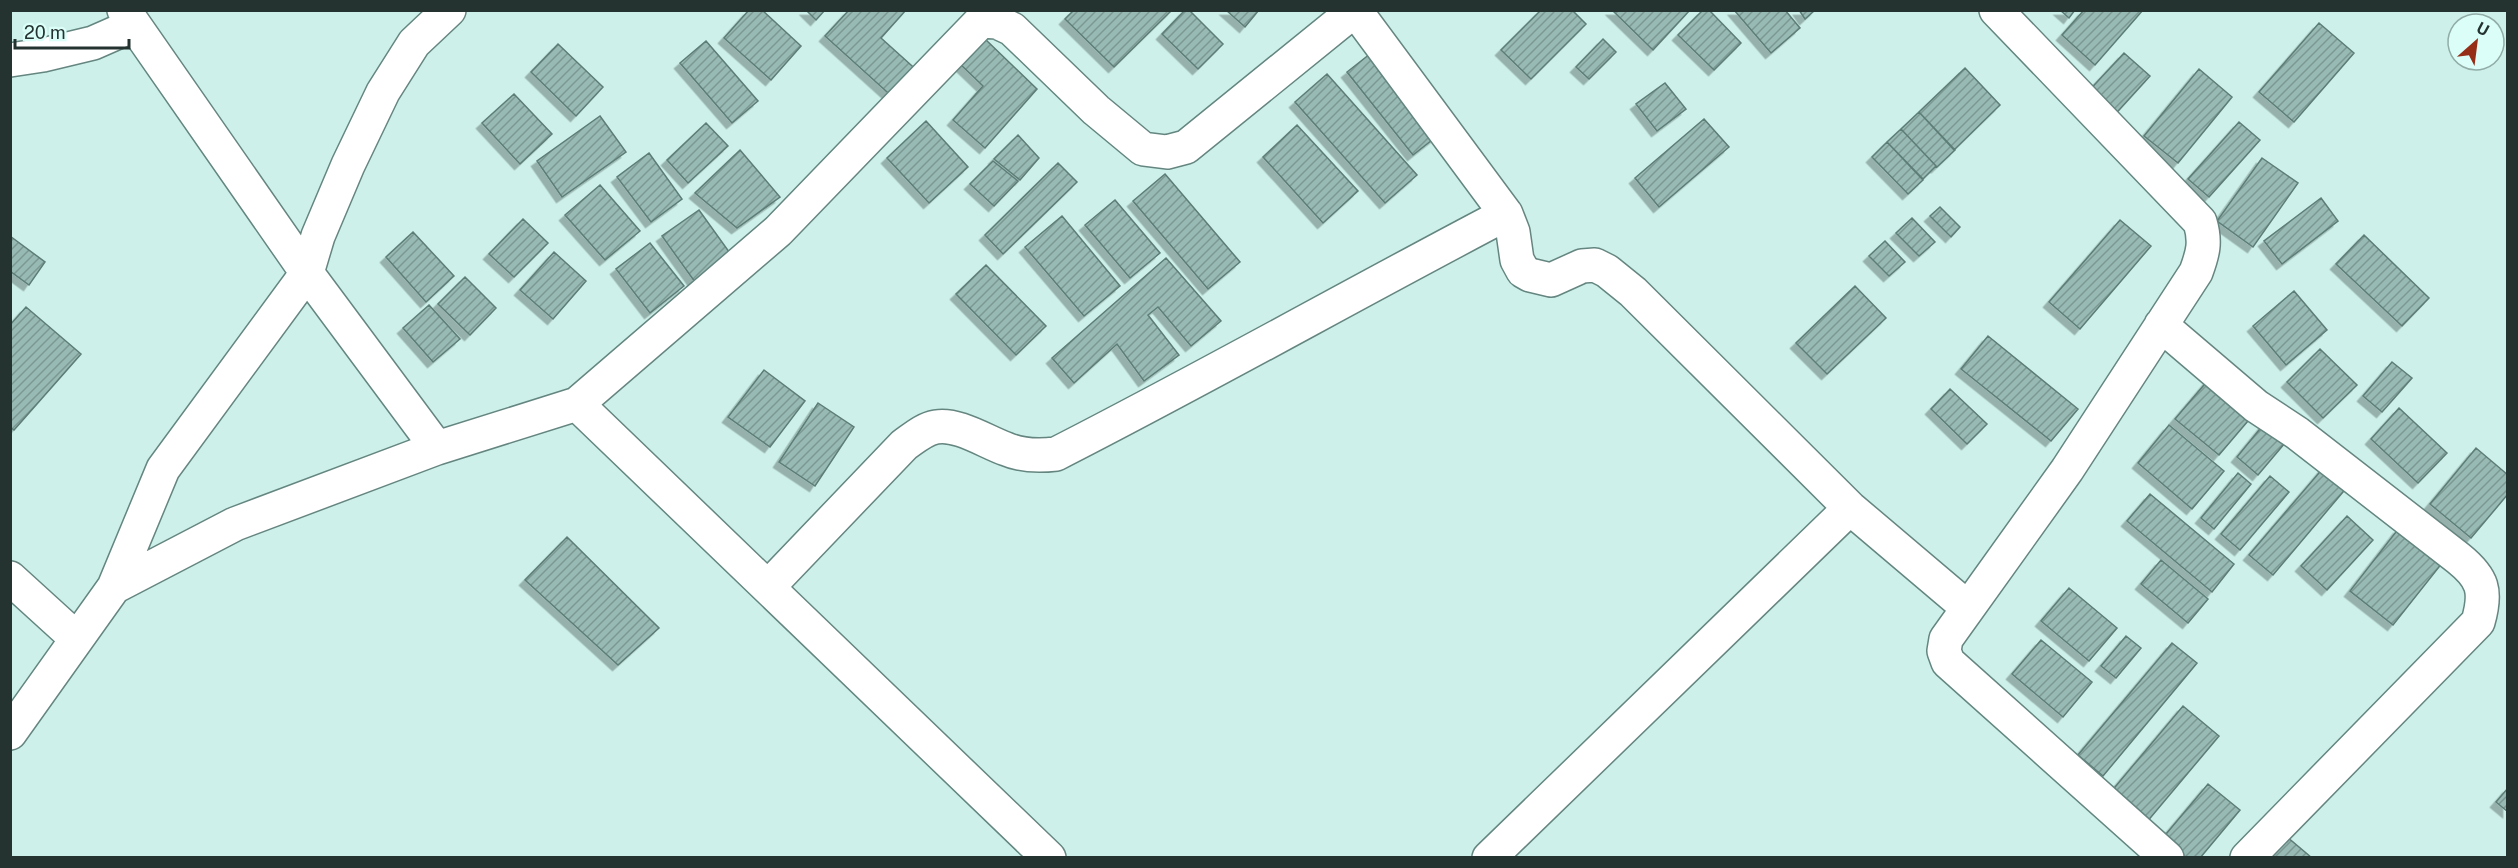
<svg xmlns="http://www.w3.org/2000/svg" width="2518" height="868" viewBox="0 0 2518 868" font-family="'Public Sans',sans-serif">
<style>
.building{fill:url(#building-hatch);stroke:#5d7d77;stroke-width:1.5;filter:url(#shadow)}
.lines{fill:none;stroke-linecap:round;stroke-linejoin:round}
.minor-casing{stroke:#658680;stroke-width:36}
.minor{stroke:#fff;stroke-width:33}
</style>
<defs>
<pattern id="building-hatch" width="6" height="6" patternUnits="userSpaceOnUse" patternTransform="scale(1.5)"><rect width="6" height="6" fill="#98bab4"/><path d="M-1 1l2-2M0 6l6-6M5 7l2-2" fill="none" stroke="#7c9893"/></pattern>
<filter id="shadow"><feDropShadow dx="-5.5" dy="5.5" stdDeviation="0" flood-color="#0004"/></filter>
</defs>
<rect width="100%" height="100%" fill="#cdf1ea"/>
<path class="building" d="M749,10H762L801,46L771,80L724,38Z
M806,10H825L816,20Z
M849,10H906L881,38L921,74L897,101L825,36Z
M1074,10H1172L1114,67L1065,19Z
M1185,10H1189L1223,44L1198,69L1162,34Z
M1226,10H1259L1245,27Z
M1541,10H1572L1586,24L1531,79L1501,50Z
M1612,10H1690L1653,50Z
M1703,10H1709L1741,43L1714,70L1678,35Z
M1734,10H1785L1800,28L1771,53Z
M1799,10H1815L1805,19Z
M2060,10H2075L2069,18Z
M2084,10H2143L2095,65L2062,35Z
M2319,23L2354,53L2294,122L2259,92Z
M984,38L1037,89L985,148L953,120L983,86L959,63Z
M1603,39L1616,52L1589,79L1576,67Z
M706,41L758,101L732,123L680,63Z
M558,44L603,87L576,116L531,72Z
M1375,50L1441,133L1413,155L1347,72Z
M2124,53L2150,76L2110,120L2084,96Z
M1965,68L2000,105L1954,150L1919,112Z
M2199,69L2232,97L2178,163L2144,136Z
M1327,74L1417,175L1385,203L1295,102Z
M1665,83L1686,109L1657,131L1636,104Z
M514,94L552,134L520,164L482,123Z
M1919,112L1955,150L1937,167L1901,129Z
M600,116L626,152L562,197L537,161Z
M1704,119L1729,147L1659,207L1635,178Z
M926,121L968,167L929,203L887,158Z
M2239,122L2260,140L2209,197L2188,179Z
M706,123L728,146L688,183L667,160Z
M1297,125L1358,191L1323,223L1263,157Z
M1901,129L1936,166L1923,179L1887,142Z
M1018,135L1039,158L1020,180L994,159Z
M1887,142L1923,180L1908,194L1872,157Z
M740,150L780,197L737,228L695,193Z
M649,153L682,199L651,222L617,177Z
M2262,158L2298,183L2253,247L2217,221Z
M993,161L1018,181L994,206L970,184Z
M1058,163L1077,182L1003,254L985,235Z
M1165,174L1240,262L1208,289L1133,201Z
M600,185L640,231L605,260L565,215Z
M2321,198L2338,221L2282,264L2264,241Z
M1115,200L1160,253L1130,278L1085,225Z
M1940,207L1960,227L1951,237L1930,216Z
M699,210L732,256L695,282L662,236Z
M1062,216L1120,286L1084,316L1025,247Z
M1912,218L1935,242L1919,256L1896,233Z
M523,219L548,243L514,277L489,254Z
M2120,220L2151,246L2080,329L2049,302Z
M413,232L454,276L426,302L386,257Z
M2364,235L2429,298L2402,326L2336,264Z
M10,236L45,262L29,285L10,271Z
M1885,241L1905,262L1889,276L1869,256Z
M650,243L684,286L650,313L616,269Z
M554,252L586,281L553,319L520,290Z
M1166,258L1221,321L1191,346L1158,307L1148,315L1179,355L1144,381L1117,344L1074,383L1052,358Z
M986,265L1046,326L1016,355L956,294Z
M465,277L496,308L470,335L438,304Z
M1855,286L1886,318L1827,374L1796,343Z
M2294,291L2327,330L2286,365L2253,326Z
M429,305L460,339L433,362L403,328Z
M26,307L81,354L14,430L10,427V325Z
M1988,336L2078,409L2051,441L1961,369Z
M2320,349L2357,385L2323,418L2287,382Z
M2392,362L2412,378L2382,412L2363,396Z
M764,370L805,401L770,447L728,417Z
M2209,379L2253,415L2219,455L2175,419Z
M1950,389L1987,424L1967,444L1931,409Z
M818,403L854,427L815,486L779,462Z
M2399,408L2447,453L2418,483L2371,439Z
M2268,419L2290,437L2258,475L2237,457Z
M2169,425L2224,471L2192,509L2138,463Z
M2476,448L2508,475V494L2471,538L2430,504Z
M2324,467L2348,486L2273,575L2249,555Z
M2238,473L2251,484L2214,529L2201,518Z
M2270,476L2289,492L2240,550L2221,534Z
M2150,494L2234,564L2212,592L2127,521Z
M2347,516L2373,540L2327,590L2301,566Z
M2399,528L2443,562L2393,625L2350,591Z
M567,537L659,628L618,665L525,580Z
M2161,560L2208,599L2188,623L2141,584Z
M2069,588L2117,628L2089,661L2041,621Z
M2126,636L2141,648L2116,678L2101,666Z
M2041,640L2092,682L2063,717L2012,674Z
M2172,643L2197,663L2103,776L2078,755Z
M2183,706L2219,736L2141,829L2105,799Z
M2208,784L2240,810L2200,858H2170L2156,846Z
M2508,788V812L2496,802Z
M2286,836L2312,858H2268Z"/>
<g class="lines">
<g class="minor-casing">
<path id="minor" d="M124,10L307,273L437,448
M1355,10L1506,214L1513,232L1517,260L1523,271L1530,275L1551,280L1582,266L1595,265L1607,271L1633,292L1850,508L1968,608
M1996,10L2200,222C2206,242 2203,253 2196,272L2067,470L1946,639L1944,651L1948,662L2167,858
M10,60L43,55L93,43L134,25
M2161,325L2256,406L2297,433L2458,558C2483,578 2487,591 2478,622L2247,858
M577,404L1049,858
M10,578L77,639
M114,587L163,469L307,273L318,236L348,165L383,92L414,43L449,10
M768,587L904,445C914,438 924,429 936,427C958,423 986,442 1006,449C1022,456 1039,456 1056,454C1207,377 1355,293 1506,214
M10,733L114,587L235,524L437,448L577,404L778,231L981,21L997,22L1012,29L1096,110L1143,149L1167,152L1186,147L1355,10
M1489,858L1850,508"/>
</g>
<use href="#minor" class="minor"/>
</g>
<rect width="2518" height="868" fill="none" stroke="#253330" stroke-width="24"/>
<g transform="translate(2476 42) rotate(28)"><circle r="28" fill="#dbfef8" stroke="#92ada8" stroke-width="1.5"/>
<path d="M0-4.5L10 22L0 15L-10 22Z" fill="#962d17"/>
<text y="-9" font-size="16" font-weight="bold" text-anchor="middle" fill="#253330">U</text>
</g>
<path d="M15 39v9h114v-9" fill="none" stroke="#253330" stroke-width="3"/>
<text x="24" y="39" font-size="18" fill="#253330" stroke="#dbfef8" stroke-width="4.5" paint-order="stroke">20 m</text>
</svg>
